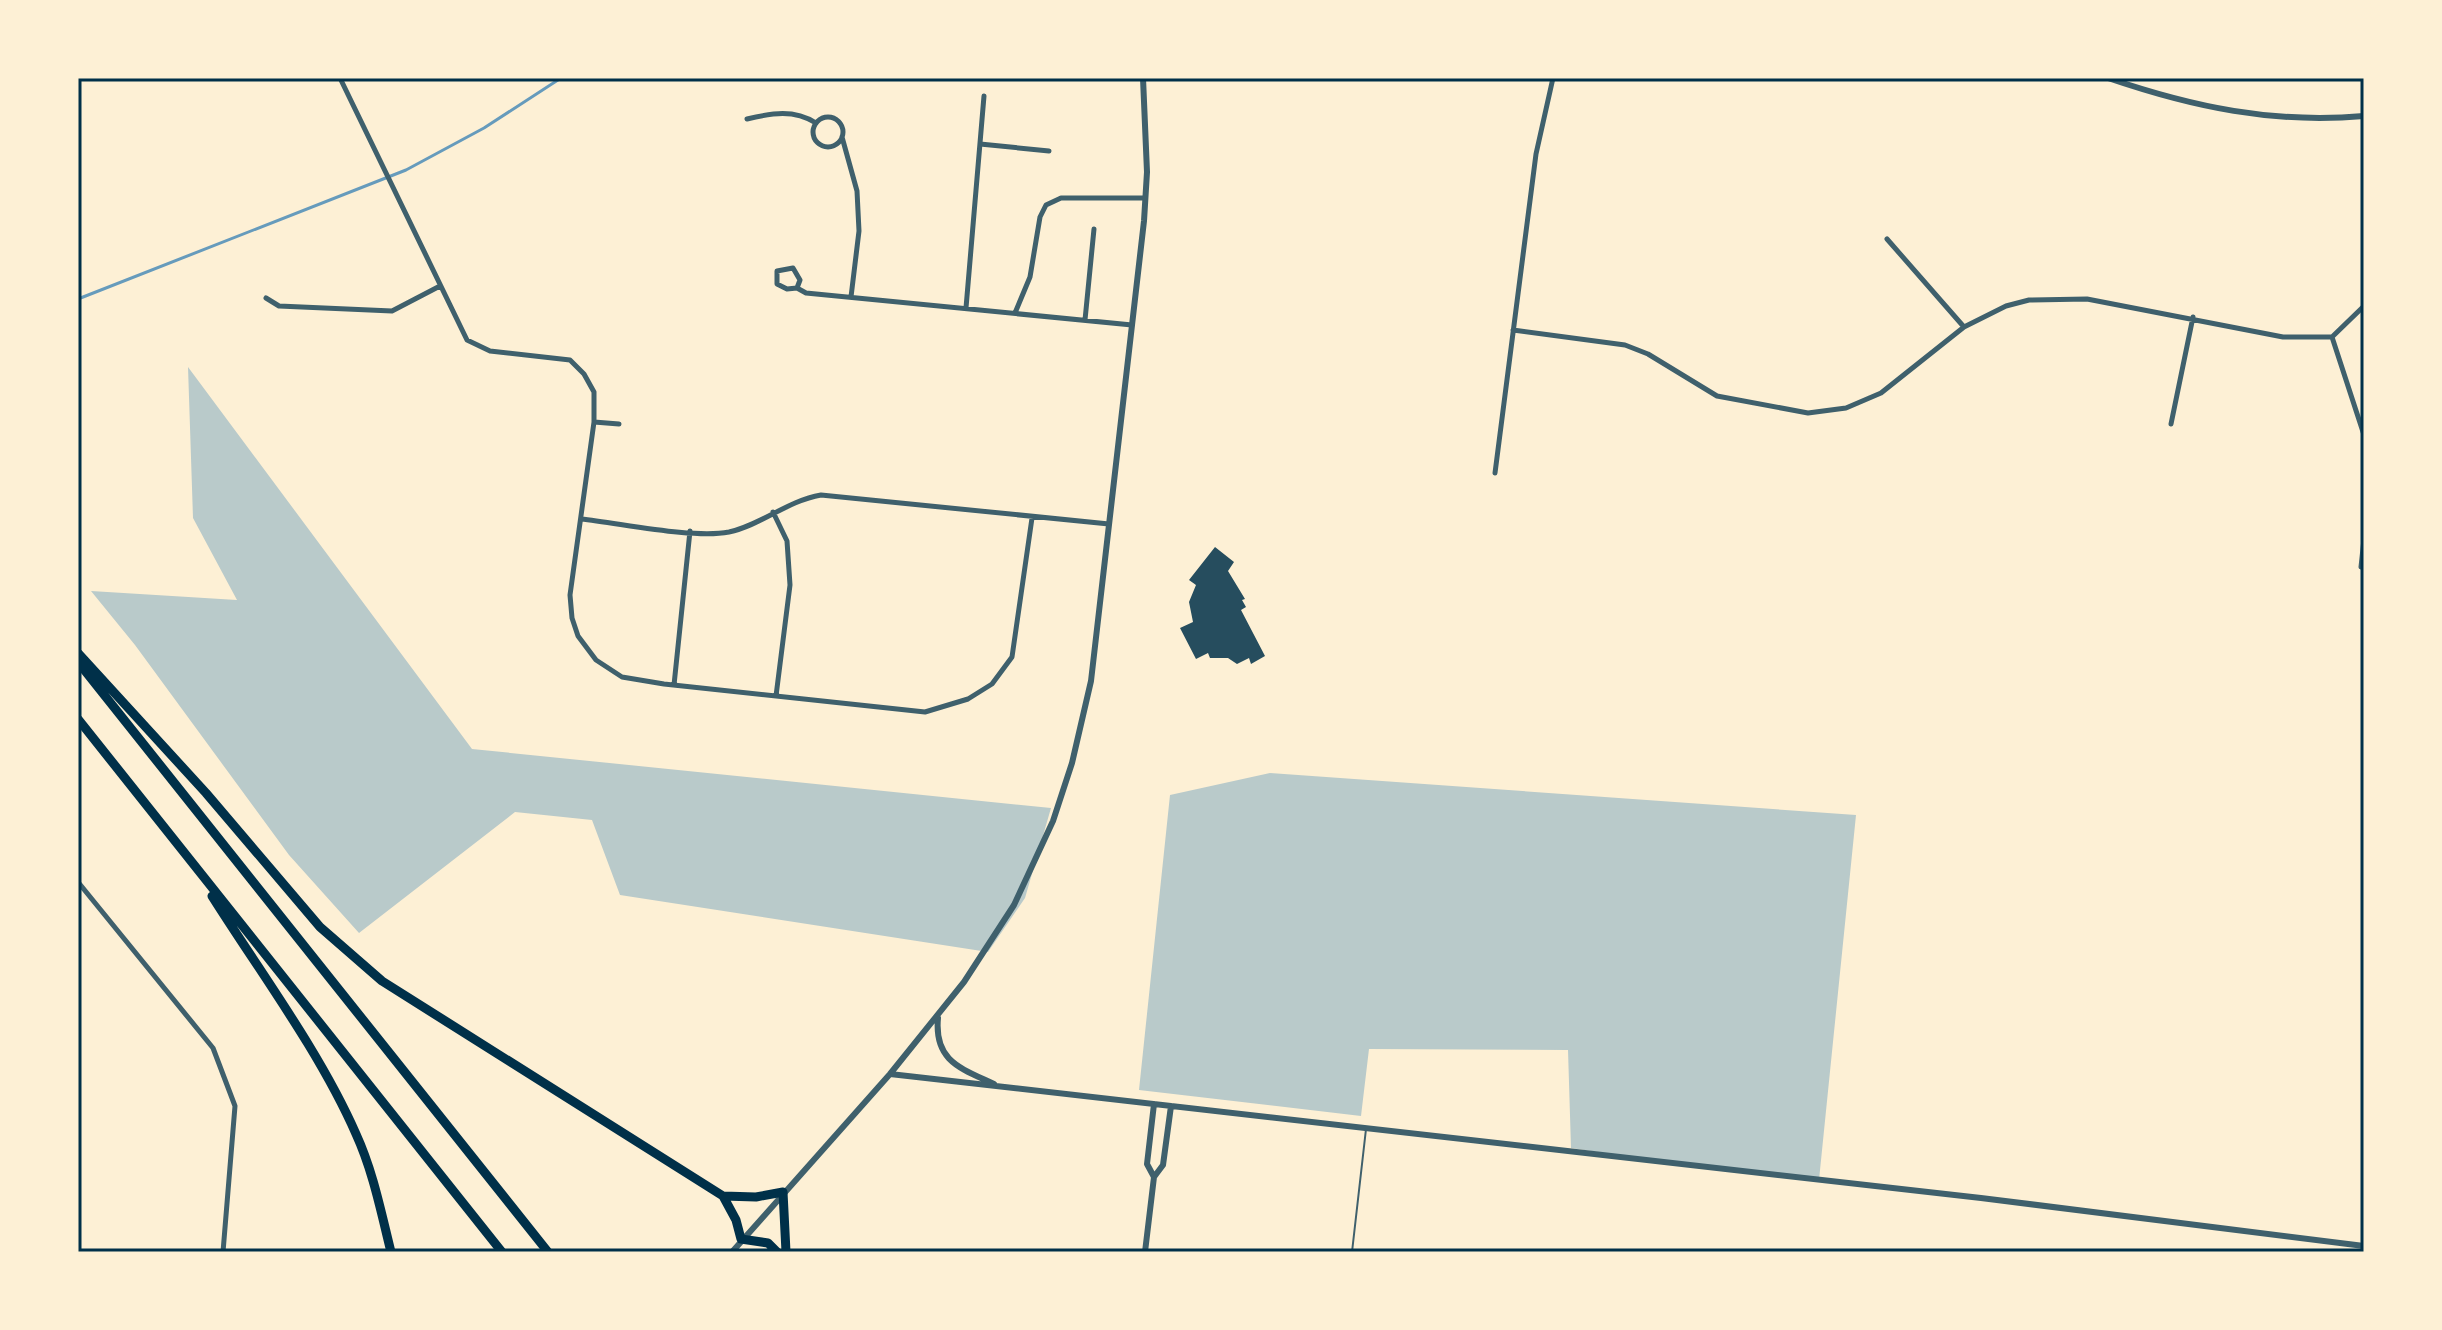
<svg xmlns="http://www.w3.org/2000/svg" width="2442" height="1330" viewBox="0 0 2442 1330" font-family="Spectral,serif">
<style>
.green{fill:#b9caca}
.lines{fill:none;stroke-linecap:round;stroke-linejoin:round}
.stream{stroke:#669bbc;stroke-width:3}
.building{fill:#264d5e}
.service{stroke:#3f606c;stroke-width:2}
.minor{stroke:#3f606c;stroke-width:5}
.tertiary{stroke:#3f606c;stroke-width:6}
.motorway{stroke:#003049;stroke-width:9}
.neatline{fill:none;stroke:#003049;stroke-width:3}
</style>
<rect width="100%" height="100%" fill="#fdf0d5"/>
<path class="green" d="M188,367L472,749L1051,808L1025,898L988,952L620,895L592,820L515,812L359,933L289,855L135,645L91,591L237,600L193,518Z
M1270,773L1856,815L1819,1180L1706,1168L1571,1148L1568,1050L1369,1049L1361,1116L1139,1090L1170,795Z"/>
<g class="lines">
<path class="stream" d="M78,299L406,170L484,128L561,78"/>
</g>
<path class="building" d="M1215,547L1234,562L1228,571L1245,599L1242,600L1246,607L1241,610L1265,656L1251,664L1249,658L1237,664L1228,658H1210L1208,653L1196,659L1180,628L1193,622L1189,602L1196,585L1189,580Z"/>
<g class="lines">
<path class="service" d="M1352,1252L1366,1129"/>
<path class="minor" d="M340,78L467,340L490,351L570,360L584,374L594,392V422L570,595L572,618L578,636L596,660L622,677L664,684L925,712L968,699L992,684L1012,657L1032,518
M813 132a15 15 0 1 1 30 0a15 15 0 1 1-30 0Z
M747,119C772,113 794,109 816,123
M842,137L857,191L859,231L851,297
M980,144L1049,151
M1887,239L1964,327
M797,288L787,289L777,284V271L793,268L800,280L797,288L806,293L1132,325
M266,298L279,306L392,311L440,286
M966,308L984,96
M1015,313L1030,277L1040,217L1046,205L1061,198H1145
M1085,320L1094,229
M1513,330L1625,345L1648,354L1717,396L1808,413L1846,408L1881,393L1964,327L2006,306L2029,300L2087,299L2283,337H2332L2364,306
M2332,337L2364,435
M594,422L619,424
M2171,424L2193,317
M1495,473L1536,154L1553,78
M773,512L787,541L790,585L776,696
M581,519C620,523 693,539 729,532C761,525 787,501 821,495L1109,524
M2361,567L2364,539
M674,685L690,531
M78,882L213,1048L235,1106L223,1252"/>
<path class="tertiary" d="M2108,78C2193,107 2273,124 2364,116
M938,1018C934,1061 960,1068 994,1084
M890,1074L1981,1198L2364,1246
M1154,1177L1163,1165L1171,1106
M732,1252L890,1074L964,982L1014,905L1053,821L1072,763L1091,681L1144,221L1147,172L1143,78
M1145,1252L1154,1177L1147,1164L1154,1104"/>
<path class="motorway" d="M78,653L206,793L320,927L382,981L723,1196L736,1220L741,1239L768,1243L777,1252
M78,662L548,1252
M78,719L502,1252
M212,896C260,972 320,1052 356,1134C373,1171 381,1212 391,1252
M723,1196L756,1197L783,1192L786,1252"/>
</g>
<rect width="2442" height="1330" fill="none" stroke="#fdf0d5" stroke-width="160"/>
<rect x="80" y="80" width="2282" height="1170" class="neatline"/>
</svg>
